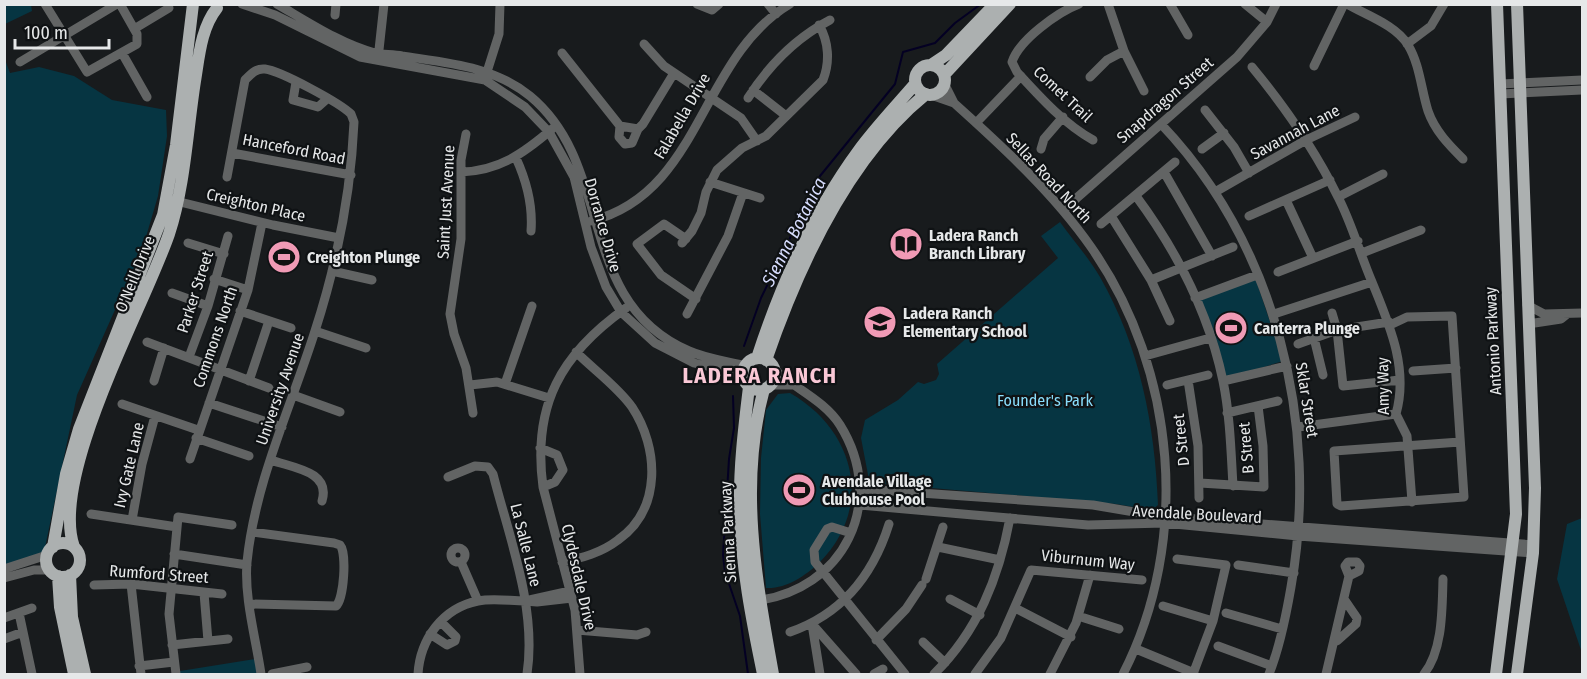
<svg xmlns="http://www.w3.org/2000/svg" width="1587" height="679" viewBox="0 0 1587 679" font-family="'Fira Sans Condensed',sans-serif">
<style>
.green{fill:#063542}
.water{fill:#040023}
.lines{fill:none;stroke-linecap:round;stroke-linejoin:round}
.stream{stroke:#040023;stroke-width:2}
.minor{stroke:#626464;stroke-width:9}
.major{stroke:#acb0b0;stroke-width:12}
.labels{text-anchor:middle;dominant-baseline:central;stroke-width:4.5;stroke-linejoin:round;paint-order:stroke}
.street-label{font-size:16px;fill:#e6e8e9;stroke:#0f1214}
.poi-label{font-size:16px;font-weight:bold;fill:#e6e8e9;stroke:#0f1214;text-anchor:start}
.park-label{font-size:16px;fill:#89ddfb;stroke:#0f1214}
.water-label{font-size:18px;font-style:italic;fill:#d7ddfe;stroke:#0f1214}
.district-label{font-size:22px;font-weight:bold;letter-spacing:1.5px;fill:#fac8d6;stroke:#0f1214}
</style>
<rect width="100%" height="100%" fill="#181b1d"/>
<path class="green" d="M5,4L31,5L32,11L5,24Z
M4,57L10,73L39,67L74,76L112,100L166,110L167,136L158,196L143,247L77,395L43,557L4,566Z
M1060,222C1073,240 1089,258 1100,277C1140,347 1155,426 1158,505L1152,510L1116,504L874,483L869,480L861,438L865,420L898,400L918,382L924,384L936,380L939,374L937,364L1058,258L1041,236Z
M1256,280L1283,361L1225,379L1199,298Z
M790,393C855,430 875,507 819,563C805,576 786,589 766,588L760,514L761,458L766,410L778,394Z
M1582,518V653L1557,579L1567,524Z
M255,659L258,674H180V671Z"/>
<path class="water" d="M287,248L296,257L293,259L287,258L290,262L288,267L282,266L279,260Z
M1234,319L1239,334L1231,337L1223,329L1226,321Z
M788,479L805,480V485L811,491L804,498L803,502L786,501Z"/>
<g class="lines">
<path class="stream" d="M744,346L761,298L820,176L895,84L903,52L935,43L955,23L981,4
M733,396L734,428L729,459L723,555L725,572L740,616L748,674"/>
<path class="minor" d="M45,4L87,72L137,44V34L120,4
M242,4L275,15L360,57L485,80L525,107L549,132L574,177L591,247L606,287L621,312L655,343L694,363L743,375
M277,4C308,22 341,44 375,53C383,55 393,54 402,56C448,63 493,66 530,96C616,167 574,301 689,351C707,359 726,361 746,366
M697,4L712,10L719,4
M768,4L776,14
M1079,4C1058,12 1019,40 1012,62L1017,72C1039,96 1064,124 1093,140
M1108,4L1124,51L1144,91
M1170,4L1188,35
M1245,4L1267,22
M1347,4C1366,15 1396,25 1408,45C1420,65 1421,89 1428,111C1435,131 1449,145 1463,159
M335,15L336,4
M134,29L169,8
M644,44L664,66L741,118L757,141
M1407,44L1431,26L1444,4
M122,53L147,97
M562,53L620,126L638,129L643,124L674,73
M378,59L384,4
M20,62L117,4
M1314,66L1344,4
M1252,67C1285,107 1315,150 1338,197C1352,224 1360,254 1372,282C1389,324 1409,368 1396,414L1407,436L1412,502
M486,75L499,34L500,4
M1090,77L1107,60L1124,51
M296,82L293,100L318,107L327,99
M944,83L954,103
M1500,84L1582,80
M753,90L785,115
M1500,94L1582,90
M931,95L954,103C1003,147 1054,194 1091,247C1177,370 1191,541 1123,674
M748,98C769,65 794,39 830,20
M1205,110L1234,147L1249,173
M976,123L1021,76
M1161,124C1276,245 1320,424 1291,587C1286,616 1280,647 1269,674
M620,126L619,137L625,144L632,143L638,129
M466,134L461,160V239L450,314L454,334L466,368L473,413
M1041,149L1044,139L1063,117
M1202,149L1224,133
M232,153L351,175
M516,158C527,182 533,205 531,231
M461,172C499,171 524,153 552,129
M1164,172L1212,256
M227,177L245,80C251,74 256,68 265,69C281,71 340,103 351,114L354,122C351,193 337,263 315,331C291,407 255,482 247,562C244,598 256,639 261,674
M710,182L760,198
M1215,192L1306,140L1355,117
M1136,196C1176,250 1209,314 1223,381C1230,415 1231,452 1233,486
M1338,197L1383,174
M172,200L273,225L339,238
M1286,200L1313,258
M1063,210L1237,57L1267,22L1276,4
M1111,216L1151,280L1170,321
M1249,216L1330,180
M591,221C702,193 699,58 790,4
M1101,224L1175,162
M686,239L664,224L637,244L661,275L696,299
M188,243L224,254
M682,243L692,231L701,213L706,192L717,170L742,148L766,136L823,80C830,62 829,42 819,25
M1362,253L1421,230
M332,271L372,280
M1278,272L1358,241
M214,279L248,290
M1151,280L1233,247
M172,293L208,306
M1195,298L1257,275
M1527,305L1544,314L1582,313
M240,311L291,328
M1332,313L1337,330L1343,386L1400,380
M687,314L728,236L743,193
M1274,314L1372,282
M1528,324L1561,319L1566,315
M1390,325L1407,317L1452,316L1464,497L1341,506L1337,504L1334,451L1460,442
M315,331L366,348
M1314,338L1323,375
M147,342L269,388
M1298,344L1337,330L1389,322
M1145,356L1210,338
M189,357L208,306L228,236
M1413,371L1456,368
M1188,380L1198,446L1199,498
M154,381L164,348
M249,381L269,321
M1223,381L1287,366
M505,384L532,306
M470,385L497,382L549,398
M771,385H792
M1167,385L1208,375
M293,395L340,412
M209,403L282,427
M122,404L198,430
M1227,413L1278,401
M1298,427L1396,414
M196,438L249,456
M540,448L557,455L563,470L555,482L543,487
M190,459L248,290L262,223
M271,460C293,468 331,471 322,501
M448,477L475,466L488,467L493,474C509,537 537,608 527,674
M1200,483L1264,487L1263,446L1258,406
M862,489L1093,505L1158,516L1534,545
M860,505L1088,525L1164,523L1298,536L1533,553
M91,514L177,527
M132,520L142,464L155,416
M851,533L832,527L827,529L814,550L815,562L905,674
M938,547L1000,560
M451 555a7 7 0 1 1 14 0a7 7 0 1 1-14 0Z
M174,554L247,565
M1177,559L1226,565L1213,621L1193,674
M461,562L478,601
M562,562C582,558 601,553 618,540C662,509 659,448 632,407C618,387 594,370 576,352
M1238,565L1294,573
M4,569L47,555
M4,578L34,570H50
M926,579L943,527
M131,584L141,674
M94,585L131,584L222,594
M570,591L525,601L537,602L572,598
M204,593L208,641
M950,599L980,615
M754,601C844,591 888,502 840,425C824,400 795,389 774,369
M250,604L336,606C344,599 347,553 340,545L334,543L252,532
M1163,606L1213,621
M1015,608L1071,637
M19,613L32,674
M1226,613L1282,629
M1078,616L1119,629
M4,618L32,608
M812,624L856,674
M812,624L820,674
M577,630L637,635L646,632
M790,632C842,614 873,575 889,524
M430,634L447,645L455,641L456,637L441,622
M4,639L23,632
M876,640L906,609L922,585
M1337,641L1356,624L1357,618L1344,599
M923,642L945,663
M172,645L228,639
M1218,646L1272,666
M1136,649L1194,673
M139,666L174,662
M176,674L169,614L178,517L232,525
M272,674L307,667
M418,674C420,640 442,608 478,601C493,598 510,601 525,601
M580,674L575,610L543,487C532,405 561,354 626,308
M874,674L883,669
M934,674C978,631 999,577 1010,518
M975,674L1001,638L1031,570L1142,580
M1050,674L1076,623L1090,575
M1326,674L1349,576L1345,566L1348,562H1357L1360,566L1359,571L1349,576
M1424,674C1443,650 1442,609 1443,579"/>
<path class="major" d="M931,65L946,55L995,4
M915 80a15 15 0 1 1 30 0a15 15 0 1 1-30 0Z
M944,75L1010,4
M757,358C781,284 812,214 859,150C876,127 896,106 915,84
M743 374a16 16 0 1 1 32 0a16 16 0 1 1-32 0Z
M766,360C798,267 848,157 926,94
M749,387C744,428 739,469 740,511C741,565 752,621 763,674
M764,389C738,484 756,580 773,674
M46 560a17 17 0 1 1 34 0a17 17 0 1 1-34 0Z
M53,547L66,474L79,429L163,215L176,145L193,4
M74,547C49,476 144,307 169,234C185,185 187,132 195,81C199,57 201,28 217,8
M70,575L72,617L85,674
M58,576L60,607L74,674
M1496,674L1516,514L1497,4
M1517,674L1533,553L1535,488L1517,4"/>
</g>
<defs>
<g id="library-disc" transform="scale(1.725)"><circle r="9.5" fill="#f09ab5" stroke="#0f1214"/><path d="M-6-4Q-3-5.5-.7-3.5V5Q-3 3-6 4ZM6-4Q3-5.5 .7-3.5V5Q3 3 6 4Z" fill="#111"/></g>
<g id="stadium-disc" transform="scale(1.725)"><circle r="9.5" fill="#f09ab5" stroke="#0f1214"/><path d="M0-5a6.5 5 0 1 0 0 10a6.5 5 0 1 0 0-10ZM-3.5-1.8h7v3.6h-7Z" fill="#111"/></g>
<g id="school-disc" transform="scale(1.725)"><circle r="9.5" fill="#f09ab5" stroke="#0f1214"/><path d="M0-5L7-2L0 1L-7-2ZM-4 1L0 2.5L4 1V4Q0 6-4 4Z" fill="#111"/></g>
</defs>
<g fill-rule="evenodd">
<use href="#library-disc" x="906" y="244"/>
<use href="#stadium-disc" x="284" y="257"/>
<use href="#school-disc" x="880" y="322"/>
<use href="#stadium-disc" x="1231" y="328"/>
<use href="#stadium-disc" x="799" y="490"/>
</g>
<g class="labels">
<g class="street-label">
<text transform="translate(1063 94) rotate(43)">Comet Trail</text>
<text transform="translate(1165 100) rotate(-41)">Snapdragon Street</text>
<text transform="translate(682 116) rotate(-60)">Falabella Drive</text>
<text transform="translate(1295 132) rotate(-28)">Savannah Lane</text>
<text transform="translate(294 149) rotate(11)">Hanceford Road</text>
<text transform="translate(1049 178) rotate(47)">Sellas Road North</text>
<text transform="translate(446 202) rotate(-87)">Saint Just Avenue</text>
<text transform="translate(256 205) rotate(13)">Creighton Place</text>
<text transform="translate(603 225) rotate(74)">Dorrance Drive</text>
<text transform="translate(135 274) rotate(-68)">O'Neill Drive</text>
<text transform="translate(195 292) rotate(-72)">Parker Street</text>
<text transform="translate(215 337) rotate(-71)">Commons North</text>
<text transform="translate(1493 341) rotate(-93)">Antonio Parkway</text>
<text transform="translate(1383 386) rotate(-91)">Amy Way</text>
<text transform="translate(280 389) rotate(-71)">University Avenue</text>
<text transform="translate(1307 400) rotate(81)">Sklar Street</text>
<text transform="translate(1181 440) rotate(-96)">D Street</text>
<text transform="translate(1246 448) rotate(-95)">B Street</text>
<text transform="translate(129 465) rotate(-77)">Ivy Gate Lane</text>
<text transform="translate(1197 514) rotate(3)">Avendale Boulevard</text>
<text transform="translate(728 532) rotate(-93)">Sienna Parkway</text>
<text transform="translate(526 545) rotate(76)">La Salle Lane</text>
<text transform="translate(1088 560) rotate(6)">Viburnum Way</text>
<text transform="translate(159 574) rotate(4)">Rumford Street</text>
<text transform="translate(579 577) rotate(77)">Clydesdale Drive</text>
</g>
<g class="poi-label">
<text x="929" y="235">Ladera Ranch<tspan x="929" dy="18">Branch Library</tspan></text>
<text x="307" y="257">Creighton Plunge</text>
<text x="903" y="313">Ladera Ranch<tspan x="903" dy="18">Elementary School</tspan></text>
<text x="1254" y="328">Canterra Plunge</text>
<text x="822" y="481">Avendale Village<tspan x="822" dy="18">Clubhouse Pool</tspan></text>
</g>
<g class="park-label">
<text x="1045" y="400">Founder's Park</text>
</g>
<g class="water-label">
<text transform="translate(794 232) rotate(-63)">Sienna Botanica</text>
</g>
<g class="district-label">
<text x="760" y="375">LADERA RANCH</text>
</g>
</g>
<rect width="1587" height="679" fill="none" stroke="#e6e8e9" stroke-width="12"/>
<path d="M15 39v9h94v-9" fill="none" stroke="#e6e8e9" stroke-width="3"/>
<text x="24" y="39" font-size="18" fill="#e6e8e9" stroke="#0f1214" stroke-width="4.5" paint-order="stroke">100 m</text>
</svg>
